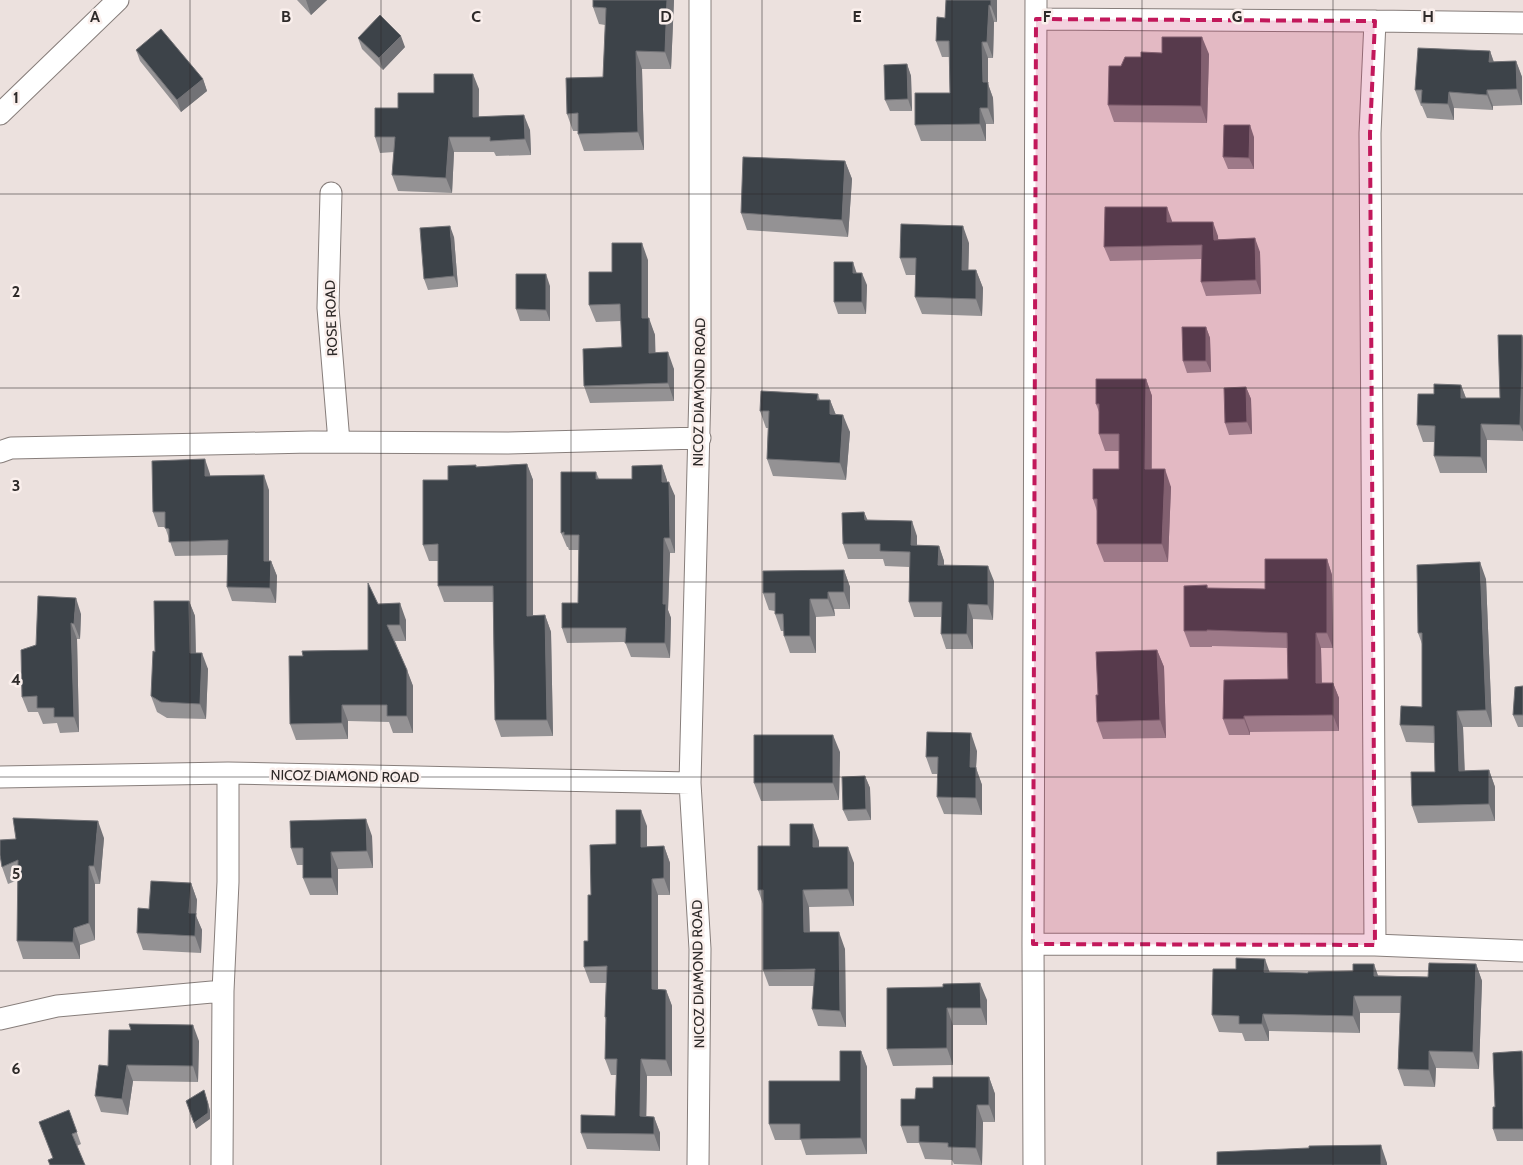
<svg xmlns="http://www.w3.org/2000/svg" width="1523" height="1165" viewBox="0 0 1523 1165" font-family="Cabin,sans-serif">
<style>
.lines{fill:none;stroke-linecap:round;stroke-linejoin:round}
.street-casing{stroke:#877e7b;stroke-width:23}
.street{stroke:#fff;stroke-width:21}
.wall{fill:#949294}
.shaded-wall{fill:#727276}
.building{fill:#3d4349;stroke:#727276}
.marked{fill:#c2185b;fill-opacity:0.2;stroke:#c2185b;stroke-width:4;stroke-dasharray:10 6;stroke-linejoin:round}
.grid{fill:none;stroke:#2e2a29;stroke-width:1;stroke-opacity:0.55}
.labels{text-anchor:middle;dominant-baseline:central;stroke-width:5;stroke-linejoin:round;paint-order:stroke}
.street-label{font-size:14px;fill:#2e2a29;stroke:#faefec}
.grid-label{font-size:16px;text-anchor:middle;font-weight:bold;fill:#2e2a29;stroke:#faefec;stroke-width:5;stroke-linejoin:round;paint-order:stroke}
</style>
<rect width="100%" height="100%" fill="#ece1de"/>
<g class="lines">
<g class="street-casing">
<path id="street" d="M1036,19L1375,21L1523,23
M0,114L118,0
M331,193L328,308L339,442
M0,452L11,448L311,442L508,443L700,438
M0,777L228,773L690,783
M1033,944L1375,945L1523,951
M1375,945L1370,133L1375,21
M0,1019L57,1006L223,991
M222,1165L223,991L228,882V773
M698,1165L700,949L690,783L700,389V0
M1034,1165L1033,944L1036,0"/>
</g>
<use href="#street" class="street"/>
</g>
<path class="wall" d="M297,0H327L311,15Z
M593,0H674L671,69H642L644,150L584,151L578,134V131H573L567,114L603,77L605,25L599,24L593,7Z
M946,0H997V22H994L993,58H988V84L993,98L994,124H986V141H921L915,125L950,93L949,57H942L936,41L945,18Z
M358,38L405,47L383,70L362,49Z
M136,50L203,79L207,91L181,112L140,61Z
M1490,51L1494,62L1516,61L1522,77V105L1493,106V110L1454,108V120L1427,118L1422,106H1421L1415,90Z
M1209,54L1207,123L1114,122L1108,105L1121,66L1141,57Z
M907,64L911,76L912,111H890L885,100Z
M479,89V117L530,130L531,155L496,156L494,152H454L452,193L398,191L392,175L394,152L380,153L375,137L398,108L434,93Z
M1254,137V169H1228L1223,157Z
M845,161L852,179L848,237L747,230L741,213Z
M1172,221V222L1218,236V239L1260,252L1261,294L1206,296L1201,282L1202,259L1110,261L1104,247Z
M454,237L458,287L428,290L424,279Z
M969,243L968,270H976L983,288L982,316L922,314L915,297L916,275H906L900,258Z
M648,260V318L655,335V353L674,369V401L590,403L584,386L622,347L621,321L596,322L589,305L612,272Z
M867,285L866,314H838L834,302Z
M550,286V321H520L516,309Z
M1206,327L1210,338L1211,372L1187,373L1183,361Z
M1522,335L1523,338V441L1487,440V473H1440L1434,456V442H1423L1417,425L1461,385L1466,398H1500Z
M1146,379L1152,396V469L1171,487L1168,562H1104L1097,544V511L1093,499L1119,469V451H1105L1099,434V412L1096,404Z
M1246,387L1251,399L1252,434L1229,435L1225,423Z
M818,394L820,400H830L836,415L850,432L846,480L773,476L767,459L768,428H766L760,411Z
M527,464L533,480V615H545L551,632L553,736L501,737L495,720L493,602H444L438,586V561H429L423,545L448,480L476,465V467Z
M662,465L667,482L675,496V553H670L668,610L671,618L670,658L631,657L625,642L567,643L562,628L578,603L579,550H569L568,547H567L561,533L596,472L599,479H632Z
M210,474V476L269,490V561H271L277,576L276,603L232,601L227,587L228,555L175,556L165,527H158L153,512Z
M864,512L868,521L917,536V545L939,546L944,561V565L994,581L993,620L973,619V649H946L941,634V617H914L909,602V567L885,566L883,559H848L843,544Z
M1327,559L1332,575L1333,648H1321L1322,683H1333L1339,698V731L1250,732V735H1229L1223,719L1288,679L1287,648L1212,646V647H1190L1184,631L1207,585L1208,588L1265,589Z
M844,570L850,587V609H834L835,616L816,617V653H790L784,636V631H781L775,614V611L769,610L763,593Z
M1486,579L1492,727H1463L1465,771L1489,770L1495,787V821L1418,823L1412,806L1435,772V743L1406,742L1400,725L1422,707V644L1418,633Z
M189,601L195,616L196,653L208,669L206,719L167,718L157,712L151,696L155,652Z
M378,604L406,620V641H395L413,686V733H393L389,722L348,721V739L296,740L290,724L303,656L368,650Z
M81,614L80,639H77L79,732L60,733L57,723L43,724L38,712H28L22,697L36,645Z
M1157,650L1164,667L1166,738L1103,739L1097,722L1098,695Z
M1523,686V727H1518L1513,715Z
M977,751L976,768L982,785V815L944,814L937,797L938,774H932L926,757Z
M840,752L839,800L761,801L754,783Z
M865,776L870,788L871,820L848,821L843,810Z
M647,826V847L664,846L670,863V895H658V989L666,990L672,1006V1076H647L646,1117H654L660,1133V1151L587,1149L581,1133L615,1116L616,1075H611L605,1059L606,1020L605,1017L606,983H590L584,967L588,941L591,895L616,844Z
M372,836L373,868L338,869V895H310L303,878V865H297L291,848Z
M104,838L100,884H95V940L80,945V959H23L17,941L18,880L8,884L2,867L0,855Z
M819,841V847L854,863V906L809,907L810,932L845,949L846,1027L818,1026L812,1009L814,986H769L763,970V904L758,890L790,846Z
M191,883L197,900L196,916L202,930L201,953L143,950L137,933L149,909Z
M1476,964L1482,981L1479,1069L1436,1068L1435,1087L1404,1086L1398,1069L1400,1013H1360V1033L1269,1031V1041H1245L1242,1033L1219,1032L1212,1015L1269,972L1428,977Z
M887,988L987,1000V1025H953V1065L893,1066L887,1049Z
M199,1041L198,1082L133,1081L128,1115L101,1112L95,1096L108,1066Z
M861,1051L867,1067V1154L806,1155L801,1140H775L769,1124L840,1081Z
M1522,1051L1523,1054V1141H1497L1493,1129L1495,1107Z
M989,1077L995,1094V1122H983L982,1165L954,1164L952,1160L925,1159L919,1143H907L901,1126L933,1088Z
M69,1110L81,1144L52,1158Z"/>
<path class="shaded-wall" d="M306,0H327L311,15Z
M667,0H674L671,69L665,52Z
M991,0H997V22L991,6Z
M989,5L994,22L993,58L987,42Z
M401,36L405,47L383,70L379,58Z
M1202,37L1209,54L1207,123L1201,106Z
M982,42L988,58V84L993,98L994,124L988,108L983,82Z
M636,51L642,69L644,150L638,132Z
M1490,51L1495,66L1489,62Z
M1516,61L1522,77V105L1517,89Z
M907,64L911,76L912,111L908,99Z
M473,74L479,89L478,133L473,117Z
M203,79L207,91L181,112L177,100Z
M1487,90L1493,106V110L1487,95Z
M1449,92L1454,108V120L1448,104Z
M980,108L986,124V141L980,124Z
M524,115L530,130L531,155L525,139Z
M1250,125L1254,137V169L1249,158Z
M449,137L454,152L452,193L446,178Z
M845,161L852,179L848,237L842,220Z
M1167,207L1172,221V236L1167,222Z
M1213,222L1218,236L1219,254L1214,240Z
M450,226L454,237L458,287L454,276Z
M963,226L969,243L968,287L962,270Z
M1255,238L1260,252L1261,294L1256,280Z
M642,243L648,260V335L642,318Z
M853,262L857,274L853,273Z
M976,270L983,288L982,316L976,299Z
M862,273L867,285L866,314L862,302Z
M546,274L550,286V321L546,310Z
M649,318L655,335L656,370L649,353Z
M1206,327L1210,338L1211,372L1206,361Z
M1522,335L1523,338V432L1520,425Z
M668,352L674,369V401L668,383Z
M1146,379L1152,396L1151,487L1145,469Z
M1461,385L1467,401L1461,398Z
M1246,387L1251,399L1252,434L1247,422Z
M830,400L837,418L830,414Z
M843,415L850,432L846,480L840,463Z
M1481,424L1487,440V473L1481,457Z
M205,459L210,474L211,490L205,476Z
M527,464L533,480V632L527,616Z
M662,465L667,480V496L662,482Z
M1165,469L1171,487L1168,562L1162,544Z
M264,475L269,490V576L264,561Z
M669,482L675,496V553L670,538Z
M864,512L870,527L865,520Z
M912,521L917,536V560L911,545Z
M664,538L670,553L668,610L671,618L670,658L665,643L663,604Z
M939,546L944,561V580L938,565Z
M1327,559L1332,575L1333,648L1327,633Z
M271,561L277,576L276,603L270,588Z
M1480,562L1486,579L1492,727L1486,710Z
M988,566L994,581L993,620L988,605Z
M844,570L850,587V609L844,592Z
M828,592L834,609L835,616L828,599Z
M76,598L81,614L80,639L74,624Z
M810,599L816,617V653L810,636Z
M189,601L195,616L196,668L190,653Z
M400,603L406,620V641L400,625Z
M968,604L973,619V649L967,634Z
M545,615L551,632L553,736L547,720Z
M71,623L77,639L79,732L74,717Z
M1316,633L1321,648L1322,699L1316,683Z
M1157,650L1164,667L1166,738L1160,720Z
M202,653L208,669L206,719L200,704Z
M407,670L413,686V733L407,716Z
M1333,683L1339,698V731L1333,715Z
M342,705L348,721V739L342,723Z
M1457,711L1463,727L1465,788L1459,771Z
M1244,716L1250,732V735L1244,719Z
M971,733L977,751L976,768L982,785V815L976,798L970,767Z
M833,735L840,752L839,800L833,783Z
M1489,770L1495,787V821L1489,804Z
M865,776L870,788L871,820L866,809Z
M641,810L647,826V863L641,847Z
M366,819L372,836L373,868L367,851Z
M98,821L104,838L100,884L94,866Z
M813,824L819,841V863L813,847Z
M664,846L670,863V895L664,878Z
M848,847L854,863V906L848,889Z
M331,852L338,869V895L332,878Z
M89,866L95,884V940L89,923Z
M652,879L658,895V1006L652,989Z
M191,883L197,900L196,916L202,930L201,953L195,936L189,913Z
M803,890L809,907L810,949L804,932Z
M74,928L80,945V959L73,942Z
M839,932L845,949L846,1027L840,1011Z
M1265,959L1271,976L1264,972Z
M1374,964L1380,981L1374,976Z
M1476,964L1482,981L1479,1069L1473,1052Z
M980,983L987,1000V1025L981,1008Z
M666,990L672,1006V1076L666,1060Z
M1354,996L1360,1013V1033L1353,1016Z
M947,1008L953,1025V1065L947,1048Z
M1263,1014L1269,1031V1041L1262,1024Z
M193,1025L199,1041L198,1082L193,1066Z
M861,1051L867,1067V1154L861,1138Z
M1429,1051L1436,1068L1435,1087L1429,1070Z
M641,1059L647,1076L646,1133L640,1116Z
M127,1065L133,1081L128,1115L122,1099Z
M989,1077L995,1094V1122L989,1105Z
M204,1090L210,1110V1119L196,1129L194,1123Z
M977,1105L983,1122L982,1165L976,1148Z
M654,1117L660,1133V1151L654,1134Z
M1381,1145L1387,1163V1165H1381Z"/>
<path class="building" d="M593,0H667L665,52L636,51L638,132L578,134V113L567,114L566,78L603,77L606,8L593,7Z
M946,0H991V6L989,5L987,42H982L983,82H988V108H980V124L915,125V93H950L949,41H936L937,17L945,18Z
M380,15L401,36L379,58L358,38Z
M161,29L203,79L177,100L136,50Z
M1162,37H1202L1201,106L1108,105L1109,66H1121L1125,57H1141V52L1162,53Z
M1418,48L1490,51L1489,62L1516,61L1517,89L1487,90V95L1449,92L1448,104L1421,103L1422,90H1415Z
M907,64L908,99L885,100L884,65Z
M434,74H473V117L524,115L525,139L490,141V137H449L446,178L392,175L395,137H375V108H398V93H434Z
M1224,125H1250L1249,158L1223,157Z
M743,157L845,161L842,220L741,213Z
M1105,207H1167V222H1213L1214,240L1255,238L1256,280L1201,282L1202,245L1104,247Z
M901,224L963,226L962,270H976V299L915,297L916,258H900Z
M450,226L454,276L424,279L420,228Z
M612,243H642V318H649V353L668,352V383L584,386L583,349L622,347L620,304L589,305V272H612Z
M834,262H853V273H862V302H834Z
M516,274H546V310L516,309Z
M1182,327H1206V361H1183Z
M1498,335H1522V367L1520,425L1481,424V457L1434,456L1435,426L1417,425L1418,394H1434V384L1461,385V398H1500Z
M1096,379H1146L1145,469H1165L1162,544H1097V499H1093V469H1119V434H1099V404H1096Z
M1246,387L1247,422L1225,423L1224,388Z
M761,391L818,394L817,400H830V414L843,415L840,463L767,459L769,411H760Z
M205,459V476L264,475V561H271L270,588L227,587L228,540L169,542V529L165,528V512H153L152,461Z
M527,464V616L545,615L547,720H495L493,586H438V544L423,545V480H448V466L476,465V467Z
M662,465V482H669L670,538H664L663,604H666L665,643H625L626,628H562V603H578L579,535H564V532L561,533V472H596V479H632V466Z
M864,512L865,520L912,521L911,545L939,546L938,565L988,566V605L968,604L967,634H941L942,602H909L910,552L880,551V544H843L842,513Z
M1265,559H1327V633H1316V683H1333V715L1244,716V719H1223L1224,680L1288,679L1287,633L1207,630V631H1184V586L1207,585V588L1265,589Z
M1480,562L1486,710L1457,711L1459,771L1489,770V804L1412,806L1411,772H1435L1434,726L1400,725L1401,706L1422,707V633H1418L1417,565Z
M844,570V592H828V599H810V636H784L783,614H775V593H763V571Z
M368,583L378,604L400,603V625H387L407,670V716H387V705H342V723L290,724L289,656H303L302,651L368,650Z
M38,596L76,598L74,624L71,623L74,717H54V708H37V696L22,697L21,650L36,645Z
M154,601H189L190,653H202L200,704L161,702L151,696L153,651L155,652Z
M1157,650L1160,720L1097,722L1096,695H1098L1096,652Z
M1523,686V715H1513L1515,687Z
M927,732L971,733L970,767H976V798L937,797L938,757H926Z
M754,735H833V783H754Z
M865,776L866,809L843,810L842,777Z
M616,810H641V847L664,846V878L652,879V989L666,990V1060L641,1059L640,1116L654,1117V1134L581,1133V1115L615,1116L617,1059H605L606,1017H605L607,966L584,967V941H588V895H591L590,845L616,844Z
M13,818L98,821L94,866H89V923L74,928L73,942L17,941L18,860L2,867L0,855V840L16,839Z
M366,819L367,851L331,852L332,878H303V848H291L290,821Z
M790,824H813V847H848V889L803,890L804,932H839L840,1011L812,1009L815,969L763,970V890H758V846H790Z
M151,881L191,883L189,913H196L195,936L137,933L138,908L149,909Z
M1236,958L1265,959L1264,972L1308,973V972L1353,971V964H1374V976L1428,977L1429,963L1476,964L1473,1052L1429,1051V1070L1398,1069L1401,996H1354L1353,1016L1263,1014L1262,1024H1239V1016L1212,1015L1213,969H1236Z
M980,983L981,1008H947V1048L887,1049V988L943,987V984Z
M129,1024L193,1025V1066L127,1065L122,1099L95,1096L99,1065L108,1066L109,1030H131Z
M840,1051H861V1138L800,1139V1124H769V1081H840Z
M1522,1051L1523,1129H1493V1107H1495L1493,1053Z
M933,1077H989V1105H977L976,1148L948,1147V1143L919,1142V1126H901V1099H915L916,1088H933Z
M204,1090L208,1104V1113L194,1123L186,1101Z
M69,1110L77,1132L72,1134L85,1165H50L48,1160L53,1158L39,1122Z
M1381,1145V1165H1217V1152L1309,1148V1146Z"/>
<path class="marked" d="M1036,19L1375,21L1370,133L1375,945L1033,944Z"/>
<path class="grid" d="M190,0V1165M381,0V1165M571,0V1165M762,0V1165M952,0V1165M1142,0V1165M1333,0V1165M0,194H1523M0,388H1523M0,582H1523M0,777H1523M0,971H1523"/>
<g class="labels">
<g class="street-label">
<text transform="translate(331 318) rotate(-92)">ROSE ROAD</text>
<text transform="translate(699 392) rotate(-89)">NICOZ DIAMOND ROAD</text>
<text transform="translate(345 776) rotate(1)">NICOZ DIAMOND ROAD</text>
<text transform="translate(698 974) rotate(-91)">NICOZ DIAMOND ROAD</text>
</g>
</g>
<g class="grid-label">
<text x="95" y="22">A</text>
<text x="286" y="22">B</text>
<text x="476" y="22">C</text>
<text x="666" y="22">D</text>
<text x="857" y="22">E</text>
<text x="1047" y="22">F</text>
<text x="1237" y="22">G</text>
<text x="1428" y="22">H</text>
<text x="16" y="103">1</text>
<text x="16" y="297">2</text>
<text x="16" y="491">3</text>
<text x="16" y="685">4</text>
<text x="16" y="879">5</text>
<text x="16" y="1074">6</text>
</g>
</svg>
